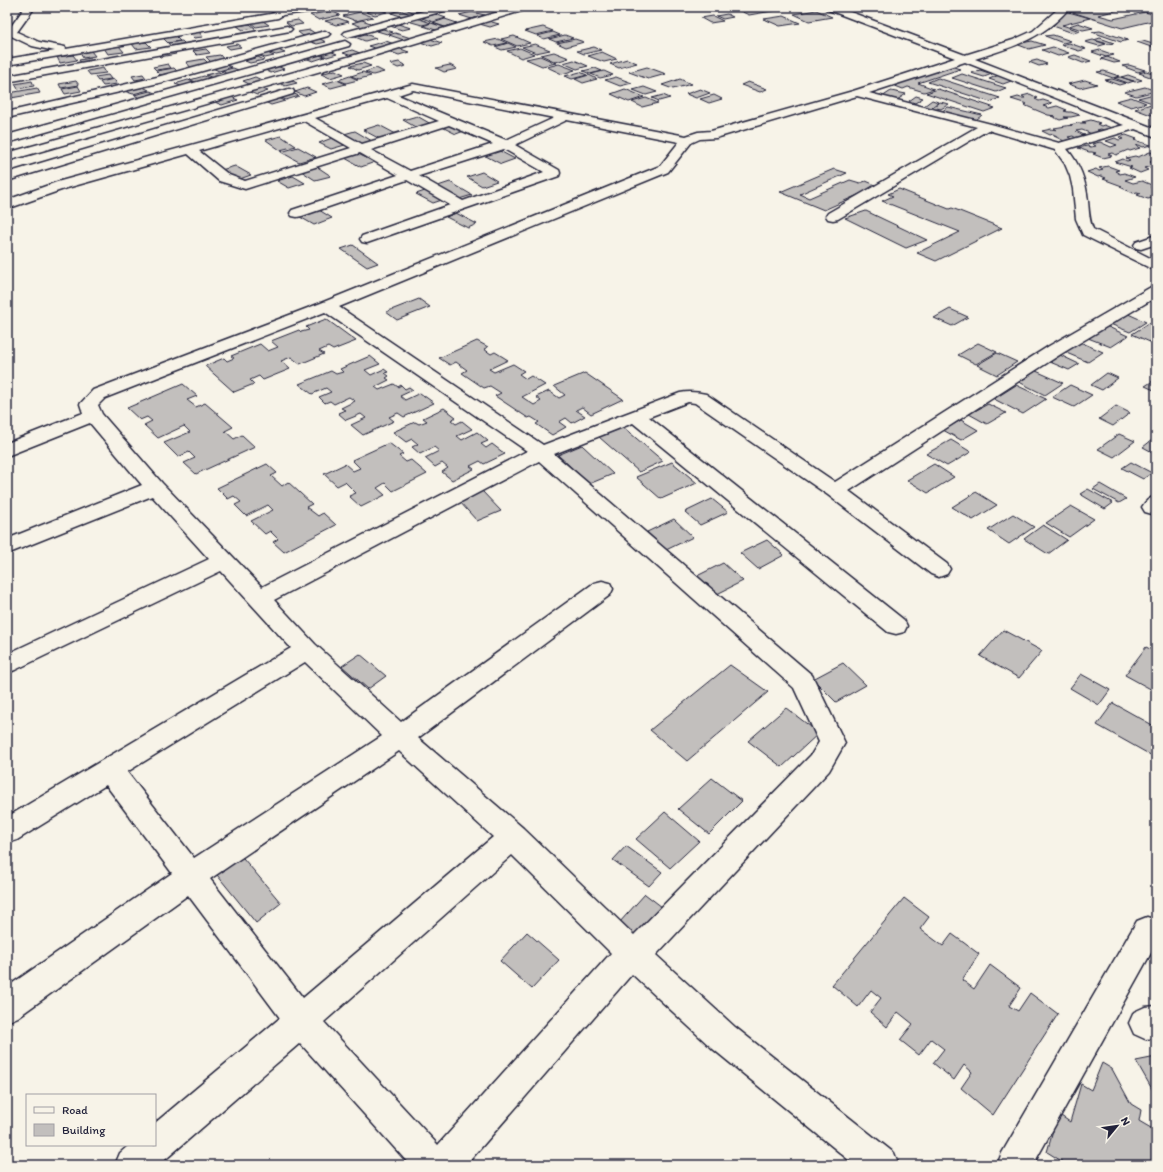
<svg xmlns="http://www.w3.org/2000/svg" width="1163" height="1172" viewBox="0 0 1163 1172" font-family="Itim,sans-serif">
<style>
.building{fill:#c2bfbd;stroke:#22223b}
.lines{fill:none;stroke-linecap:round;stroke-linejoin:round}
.minor-casing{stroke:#22223b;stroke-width:3}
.minor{fill:#f7f3e8;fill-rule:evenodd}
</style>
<rect width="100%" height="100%" fill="#f7f3e8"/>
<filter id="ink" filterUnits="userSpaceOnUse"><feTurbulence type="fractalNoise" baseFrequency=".025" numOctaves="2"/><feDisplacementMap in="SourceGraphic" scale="8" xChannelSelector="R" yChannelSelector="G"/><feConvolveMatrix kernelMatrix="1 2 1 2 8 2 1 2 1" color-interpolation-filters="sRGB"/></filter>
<g filter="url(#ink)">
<path class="building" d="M339,7H357L360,8L349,11Z
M416,7L428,11L418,14L405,9Z
M753,7H796L749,15L738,10Z
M1085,7H1130L1098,15L1113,19L1145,12L1156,15V20L1122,28L1069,11L1080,10Z
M378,9L387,12L375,15L366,12Z
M400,10L413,15L404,17L391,13Z
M816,10L832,17L809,21L794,14Z
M331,11L340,15L319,20L310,15Z
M1065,11L1090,18L1062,25L1080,31L1073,33L1053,26Z
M360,12L373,17L356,21L343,16Z
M472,12L485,15L472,19L459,15Z
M435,14L446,18L433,22L422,18Z
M727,14L733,17L723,19L716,16Z
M713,16L723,21L710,23L701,18Z
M784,16L800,23L780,26L764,19Z
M338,18L349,22L336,25L325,21Z
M417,18L431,23L422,25L408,21Z
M445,19L457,23L445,27L433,23Z
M298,20L303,24L291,26L286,22Z
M362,20L376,25L365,28L352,23Z
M485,20L499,24L490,27L476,23Z
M263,21L269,25L256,27L251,23Z
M431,23L447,28L439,31L423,26Z
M1078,23L1093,28L1083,30L1069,26Z
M250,24L255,28L243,30L237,26Z
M398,24L411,28L402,30L390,26Z
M543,27L553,31L536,35L525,31Z
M383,29L393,32L387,34L377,31Z
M310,30L316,34L303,36L298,32Z
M1100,31L1128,40L1121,42L1092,32Z
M199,32L203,37L194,38L190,34Z
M553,32L560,35L544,39L537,36Z
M395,33L411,38L404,40L389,35Z
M365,34L376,38L365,41L355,37Z
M565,35L573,38L556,42L549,39Z
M1053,35L1071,41L1063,43L1045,36Z
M175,36L180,41L168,43L163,38Z
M514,36L530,43L517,46L501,39Z
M318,38L326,42L317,44L308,41Z
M427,38L442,43L432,46L417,41Z
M1100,38L1114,43L1108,44L1094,40Z
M498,39L507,43L493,46L484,42Z
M575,39L584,42L566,47L557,43Z
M1093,40L1106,44L1099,46L1085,42Z
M182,41L186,45L172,48L168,43Z
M386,41L394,44L377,49L368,46Z
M1032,41L1045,45L1029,49L1016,44Z
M1143,41L1156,45L1151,47L1137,42Z
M146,42L151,47L136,49L132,44Z
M508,43L516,47L502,50L495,47Z
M1069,43L1086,49L1079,51L1061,45Z
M237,44L241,47L230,49L226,46Z
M535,44L550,50L536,53L522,47Z
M119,46L124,52L108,54L104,48Z
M594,47L601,50L584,54L577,51Z
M1053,47L1069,53L1058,56L1042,50Z
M398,48L409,52L399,55L388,51Z
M520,48L534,54L521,58L507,51Z
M206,49L210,53L197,55L193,51Z
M276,49L285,53L276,55L267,52Z
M173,50L176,54L160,57L156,53Z
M352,50L360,53L352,56L343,53Z
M1100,50L1114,55L1106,57L1092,52Z
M91,51L95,56L83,58L80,53Z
M330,51L337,54L327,57L320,54Z
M265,52L274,56L265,58L255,54Z
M554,52L569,58L556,62L541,55Z
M602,52L617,59L604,62L588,56Z
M317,54L325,57L313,61L305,58Z
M73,55L77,60L60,63L57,57Z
M220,55L225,61L212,63L206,57Z
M1075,55L1091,61L1083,63L1068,57Z
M540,56L556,63L542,66L526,59Z
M258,57L264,60L250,63L245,61Z
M1107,57L1120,62L1114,63L1101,59Z
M91,58L94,61L81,63L79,60Z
M204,59L210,65L192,69L186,62Z
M627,59L637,63L619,68L610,64Z
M574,60L588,66L577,69L563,63Z
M1037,60L1047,64L1039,66L1029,62Z
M399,62L406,66L398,68L390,64Z
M363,63L371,66L358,70L350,66Z
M168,64L171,68L156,70L153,67Z
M223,64L232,67L219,71L210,67Z
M559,64L575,70L562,74L547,67Z
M275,65L284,69L271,73L263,69Z
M450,65L457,69L444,72L436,68Z
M947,65L960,69L918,83L934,89L924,92L908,87L903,89L890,84Z
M1129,65L1145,70L1138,72L1122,66Z
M647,67L666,74L648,79L629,72Z
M103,68L106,73L90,75L87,71Z
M174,68L178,72L160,75L156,71Z
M233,68L241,71L229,75L221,71Z
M376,68L384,72L373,75L365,72Z
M595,68L602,71L590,74L583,71Z
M335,70L344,74L330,78L321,74Z
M980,70L992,74L984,77L971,73Z
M604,71L613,75L600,78L591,74Z
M1104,71L1119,76L1113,78L1097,72Z
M1146,71L1156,74V77L1153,78L1139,73Z
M218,72L227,75L215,79L206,75Z
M363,72L371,76L359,79L351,76Z
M580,72L587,75L572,79L565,76Z
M143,74L146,78L135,80L132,76Z
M962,74L1006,88L996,92L952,78Z
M108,75L111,79L98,81L95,77Z
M589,75L597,79L583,83L575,79Z
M999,75L1014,80L1003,84L989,79Z
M1128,75L1142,80L1135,82L1121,77Z
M204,76L213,79L199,83L190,80Z
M350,76L358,80L346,83L338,80Z
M255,77L264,81L251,85L243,81Z
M616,77L632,83L620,86L605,80Z
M1120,77L1134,81L1128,83L1114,78Z
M938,78L1000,98L990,102L928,82Z
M114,79L117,84L103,86L100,82Z
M289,79L297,83L285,86L277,82Z
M680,79L691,84L673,89L662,85Z
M1112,79L1126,83L1119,85L1105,80Z
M188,80L197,83L184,87L175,84Z
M337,80L346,84L331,88L322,84Z
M1085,80L1097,84L1080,88L1068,84Z
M32,81L34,86L18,89L15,84Z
M76,81L79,85L61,88L59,84Z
M748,82L767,89L760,92L741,85Z
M78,86L81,91L65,94L62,89Z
M141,86L149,90L133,94L124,91Z
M258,87L268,91L257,95L247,91Z
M644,87L657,92L646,95L633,90Z
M1145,87L1156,91L1136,96L1124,92Z
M37,88L40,93L11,98L9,93Z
M307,88L316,92L304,96L295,92Z
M625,89L644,97L629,102L611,94Z
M700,89L710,93L696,98L686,94Z
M938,89L995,108L984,112L926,93Z
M150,91L160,95L144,100L134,95Z
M891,91L906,94L897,100L882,97Z
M292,93L299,96L286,100L279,97Z
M1030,94L1038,98L1035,99L1039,101L1043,100L1052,103L1043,106L1049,108L1057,106L1067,110L1064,111L1068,112H1071L1080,115L1071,117H1064L1068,118L1060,120L1051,116H1055L1048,115L1024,105L1027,104L1011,99L1018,97L1021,98H1025L1022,96Z
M1154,94H1156L1155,104L1138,98Z
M663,95L670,98L659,101L652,98Z
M714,95L722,99L709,103L700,99Z
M229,96L238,100L222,105L212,101Z
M916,96L923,98L915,103L909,101Z
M277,97L285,101L271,105L263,101Z
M1131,97L1146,103L1131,107L1116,101Z
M646,98L658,103L642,107L632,102Z
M932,100L938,102L931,108L924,106Z
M940,102L949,104L941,109L932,107Z
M1151,104L1156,106V113L1151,115L1135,109Z
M948,107L982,115L976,120L941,112Z
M417,116L431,124L417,128L403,120Z
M1091,120L1100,123L1097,124L1101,126L1104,125L1114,129L1105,131L1101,129L1097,130L1101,132L1092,134L1082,130L1076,131L1086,136L1076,138L1073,136L1068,137L1072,139L1064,141L1054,136H1057L1053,134L1050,135L1042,131L1051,129L1057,130L1054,128L1072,125H1070L1078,123H1086L1082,122Z
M449,123L464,131L456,134L440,126Z
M379,125L396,134L380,139L363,130Z
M355,131L372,141L361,144L344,134Z
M1126,135L1137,139L1134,140L1151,145L1143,147L1139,145L1136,146L1140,148L1130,151L1128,150L1116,155L1112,153L1108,154L1112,156L1103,158L1093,154L1096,153L1092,152H1089L1078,148L1087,146L1091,147L1096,146L1092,144L1100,142L1111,147L1117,145L1106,141L1115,138L1119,140L1123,139L1119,137Z
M281,136L296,146L280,150L266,140Z
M332,138L345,145L331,149L319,143Z
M298,147L316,157L299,162L281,152Z
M494,148L515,159L501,164L480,153Z
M1150,152L1156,153V160L1150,162L1156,164V168L1152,169L1148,167L1144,168L1148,170L1140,173L1129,168L1132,167L1115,162L1123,159L1127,161L1130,160L1126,158L1135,156L1138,157Z
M358,154L375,162L361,167L345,158Z
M313,164L331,176L315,180L298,169Z
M235,166L251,175L237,180L221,170Z
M1108,166L1119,170L1115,171L1120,174L1124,173L1135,177L1125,180L1133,183L1142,181L1154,186L1150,187L1156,189V194L1152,195L1156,197L1148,199L1137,195L1141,193L1137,192L1133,193L1120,187L1122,186L1103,179L1106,178L1101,176L1098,177L1087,172L1096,169L1099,171L1103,170L1099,168Z
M834,169L847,173L800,194L809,198L850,180L860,183L866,181L878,186L824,210L780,192Z
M482,172L497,181L482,186L467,177Z
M293,176L305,183L289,188L277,181Z
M450,182L472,195L459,199L438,186Z
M899,189L949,209L952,208L1002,228L936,261L917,253L960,232L882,201L893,196L888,194Z
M428,190L445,199L433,203L416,194Z
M319,210L332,218L314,225L300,217Z
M866,211L927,240L906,248L845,218Z
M456,213L477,224L468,228L446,217Z
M353,245L378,263L367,267L341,249Z
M419,299L430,307L397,320L386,312Z
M950,309L968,317L952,326L934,318Z
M1126,313L1146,322L1130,332L1110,324Z
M326,319L356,341L333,350L328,347L319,351L324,354L300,364L291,357L281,361L290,369L263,380L259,376L250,380L254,384L234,392L205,366L224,358L227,361L234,358L231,356L260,344L268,351L278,347L271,341L299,330L301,332L309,330L306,327Z
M1149,323L1156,326V340L1152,343L1132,334Z
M1106,326L1128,336L1111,347L1088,338Z
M477,341L488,347L484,349L491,354L495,352L508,360L489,369L494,372L513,364L524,371L519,374L526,379L531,376L545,385L522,397L534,405L541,401L536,397L549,391L559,398L565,395L554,386L585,373L623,399L591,414L582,407L576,410L585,416L572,423L566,418L559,422L566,427L552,435L536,424L539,422L531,417L528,418L495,396L501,393L490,386L484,388L462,373L467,370L456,362L450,365L439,358Z
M1080,342L1103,352L1088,362L1064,352Z
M978,343L997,352L976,364L958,355Z
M997,353L1017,362L997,375L977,365Z
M1060,355L1079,364L1069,370L1050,362Z
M370,356L380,364L365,370L371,375L384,369L388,372L385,373L389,376L386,378L389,380L375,387L379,390L394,384L398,387L401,385L405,389L409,387L413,390L400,396L405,400L420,393L434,403L404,417L398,413L389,417L394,421L363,435L351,425L366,418L361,414L346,420L338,413L345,410L341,408L355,401L349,397L334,404L330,401L325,403L319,397L331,392L326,388L312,394L299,384L331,371L336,374L343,372L340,369Z
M1036,371L1063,383L1045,395L1019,382Z
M1107,373L1118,378L1102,390L1091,385Z
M1156,379V391L1145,386Z
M183,384L197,396L187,400L196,407L205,403L233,427L225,431L234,439L242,435L255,447L196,474L184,463L195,458L189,452L178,457L164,443L190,432L184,426L158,438L144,425L152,421L147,417L140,420L127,408Z
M1016,385L1046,399L1023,414L994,399Z
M1070,385L1092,395L1074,407L1052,397Z
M988,404L1006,413L987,424L969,414Z
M1116,406L1130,413L1113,426L1099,419Z
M444,408L456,417L451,420L456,424L462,421L472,429L457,436L462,440L477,432L488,441L481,444L486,448L492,444L505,454L484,464L480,461L470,466L474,469L452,480L442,472L448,468L442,463L435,467L425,458L439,451L434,447L420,454L412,447L418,444L412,439L406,442L393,432L415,422L419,424L427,421L423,418Z
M961,420L978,430L961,440L943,430Z
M623,427L663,461L639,472L599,437Z
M1119,434L1135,441L1114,457L1098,449Z
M951,440L971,452L947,466L926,454Z
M1152,440L1156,442V454L1143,447Z
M389,443L403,454L399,456L406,462L411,460L427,474L393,491L385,483L377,488L385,495L361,507L349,496L356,493L345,482L337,486L324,474L345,464L353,471L360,468L352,460Z
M582,445L613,474L589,484L558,455Z
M672,462L697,483L661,499L636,477Z
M1131,462L1152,473L1143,479L1122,468Z
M267,464L277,473L271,476L282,486L288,482L312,504L306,507L318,516L323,513L336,525L284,552L273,542L278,539L270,531L265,534L251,521L273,510L268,505L246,516L235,505L241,502L234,496L228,499L217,488Z
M934,464L954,477L928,493L907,480Z
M1100,484L1126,499L1119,503L1093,489Z
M1088,489L1113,503L1105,509L1080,494Z
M482,491L501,511L477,521L459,501Z
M976,492L997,505L973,520L952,507Z
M712,499L728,512L700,525L685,512Z
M1071,506L1094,519L1069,537L1046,523Z
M1013,514L1034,527L1009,544L988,530Z
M674,519L693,537L666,550L647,532Z
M1043,525L1067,540L1048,554L1024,539Z
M767,540L784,555L758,569L740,553Z
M723,563L743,581L715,595L695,577Z
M1003,630L1042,651L1019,678L980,656Z
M1146,647L1156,652V692L1125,675Z
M360,654L386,676L368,689L342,666Z
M843,663L866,685L836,702L813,679Z
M730,665L768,692L687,761L650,730Z
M1081,674L1110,690L1099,705L1070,688Z
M1113,703L1156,727V758L1097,725Z
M786,708L819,733L782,767L748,741Z
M712,778L742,801L709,834L678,809Z
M665,812L699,841L670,868L636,839Z
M626,846L662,872L649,886L613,860Z
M238,852L281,903L256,923L213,870Z
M645,894L662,907L637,937L619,923Z
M904,898L929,917L920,929L943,946L952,934L979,954L962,980L974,989L990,965L1021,988L1009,1006L1018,1011L1030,993L1058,1014L993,1115L961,1088L972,1072L964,1065L954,1080L933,1063L944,1049L931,1039L919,1055L900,1040L913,1024L898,1012L887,1027L870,1012L881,998L871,990L858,1007L832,985Z
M527,932L559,960L532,989L500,961Z
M1156,1057V1096L1136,1061Z
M1102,1063L1112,1069L1131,1104L1141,1110L1139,1121L1156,1131V1165H1068L1047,1152L1058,1114L1070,1122L1081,1084L1091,1090Z"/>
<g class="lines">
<g class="minor-casing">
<path id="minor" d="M25,7H35L17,32L39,42L65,47L66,49L276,13L266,7H279L286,10L306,7H329L324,10L283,15L278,18L7,65V59L55,51L32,46L7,34V32Z
M438,7H453L451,9L348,37L343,34L345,32Z
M515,7H530L528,9L370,57L7,161V153L362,53Z
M824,7H837L965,55L1013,40L1033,31L1060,7H1070C1044,39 1012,47 975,59L1156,129V137L1135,129L1067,149C1080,164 1086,181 1088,201C1089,211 1089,220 1093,229L1156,261V271L1083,235L1076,219L1073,189L1070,176L1065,164L1055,150L988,130L838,219L833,220L828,219L826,216L828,213L977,127L857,96L716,138L700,139L691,143L668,172L339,307L543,445L680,393C689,391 697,392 706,394L835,482L1049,346L1151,287L1156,285V297L1061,354L849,491L947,564L950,569L947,574L939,577L931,574L828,495L695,403L688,402L649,417L904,620L907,626L904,632L896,634L888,632L633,423L554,454L812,675L845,743L829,771L656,955L735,1027L894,1153L899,1165H855L713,1049L632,974L466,1165H410L300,1043L159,1165H115L120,1153L129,1145H155V1123L280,1018L188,895L18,1017L7,1022V987L172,873L106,785L17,840L7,843V817L291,648L221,571L15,670L7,673V654L209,559L152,496L7,554V539L142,485L90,423L7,456V443L83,413L80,404L93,390L321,303L660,166L679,142L567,120L515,145L559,170L560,173L559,176L367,243L362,242L360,239L362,236L450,205L407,180L302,216L297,217L292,216L290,213L292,210L398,175L360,153L245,189L219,181L188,154L67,188L7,209V200L57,182L413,84L686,136L698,132L711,131L853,91L955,58L826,9ZM965,62L1124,125L1059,143L991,124L869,93ZM413,90L554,118L506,140L398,95ZM387,98L439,121L362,144L315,118ZM304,121L351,148L245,181L229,175L199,151ZM449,125L493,144L410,171L371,150ZM504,149L544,172L463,201L419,176ZM325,312L527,451L262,587L162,483L102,414L98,405L105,398ZM539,461L794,688L819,742L811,755L634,935L523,828L418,738L610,595L613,589L610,583L602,581L594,583L401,722L315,644L274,600ZM305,662L382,736L194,858L127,772ZM399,751L493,837L303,998L210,879ZM512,855L611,953L438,1145L324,1022Z
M287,26L292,29L290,31L7,82V76Z
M325,31L330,34L328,36L163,82L7,118V112L157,77Z
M345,41L350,44L349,46L7,143V135Z
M289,89L293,90L294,92L293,94L7,181V173Z
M1156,235V244L1141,249L1136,248L1134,245L1136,242Z
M1156,496V513L1152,514L1145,512L1142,507C1146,501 1149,498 1156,496Z
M1147,917L1156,920V944L1033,1165H997L1002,1153L1137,921Z
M1156,1006V1038L1145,1039L1134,1034L1129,1023L1134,1012L1145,1007Z"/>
</g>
<use href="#minor" class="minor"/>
</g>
</g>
<rect width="1163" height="1172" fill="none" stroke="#f7f3e8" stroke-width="24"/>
<rect x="12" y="12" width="1139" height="1148" fill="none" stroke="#22223b" stroke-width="1.5" filter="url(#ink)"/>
<rect x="26" y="1094" width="130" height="52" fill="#f7f3e8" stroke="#a29fa3"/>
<rect x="34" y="1107" width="20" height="6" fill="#f7f3e8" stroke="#a29fa3"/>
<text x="62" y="1114" font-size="12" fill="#22223b">Road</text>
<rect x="34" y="1124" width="20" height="12" fill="#c2bfbd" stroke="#a29fa3"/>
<text x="62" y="1134" font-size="12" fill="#22223b">Building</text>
<g transform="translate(1117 1126) rotate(61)" stroke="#f7f3e8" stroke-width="3" paint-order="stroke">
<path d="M0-3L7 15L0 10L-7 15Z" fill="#22223b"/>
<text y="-6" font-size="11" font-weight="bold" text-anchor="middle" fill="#22223b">N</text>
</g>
</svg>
